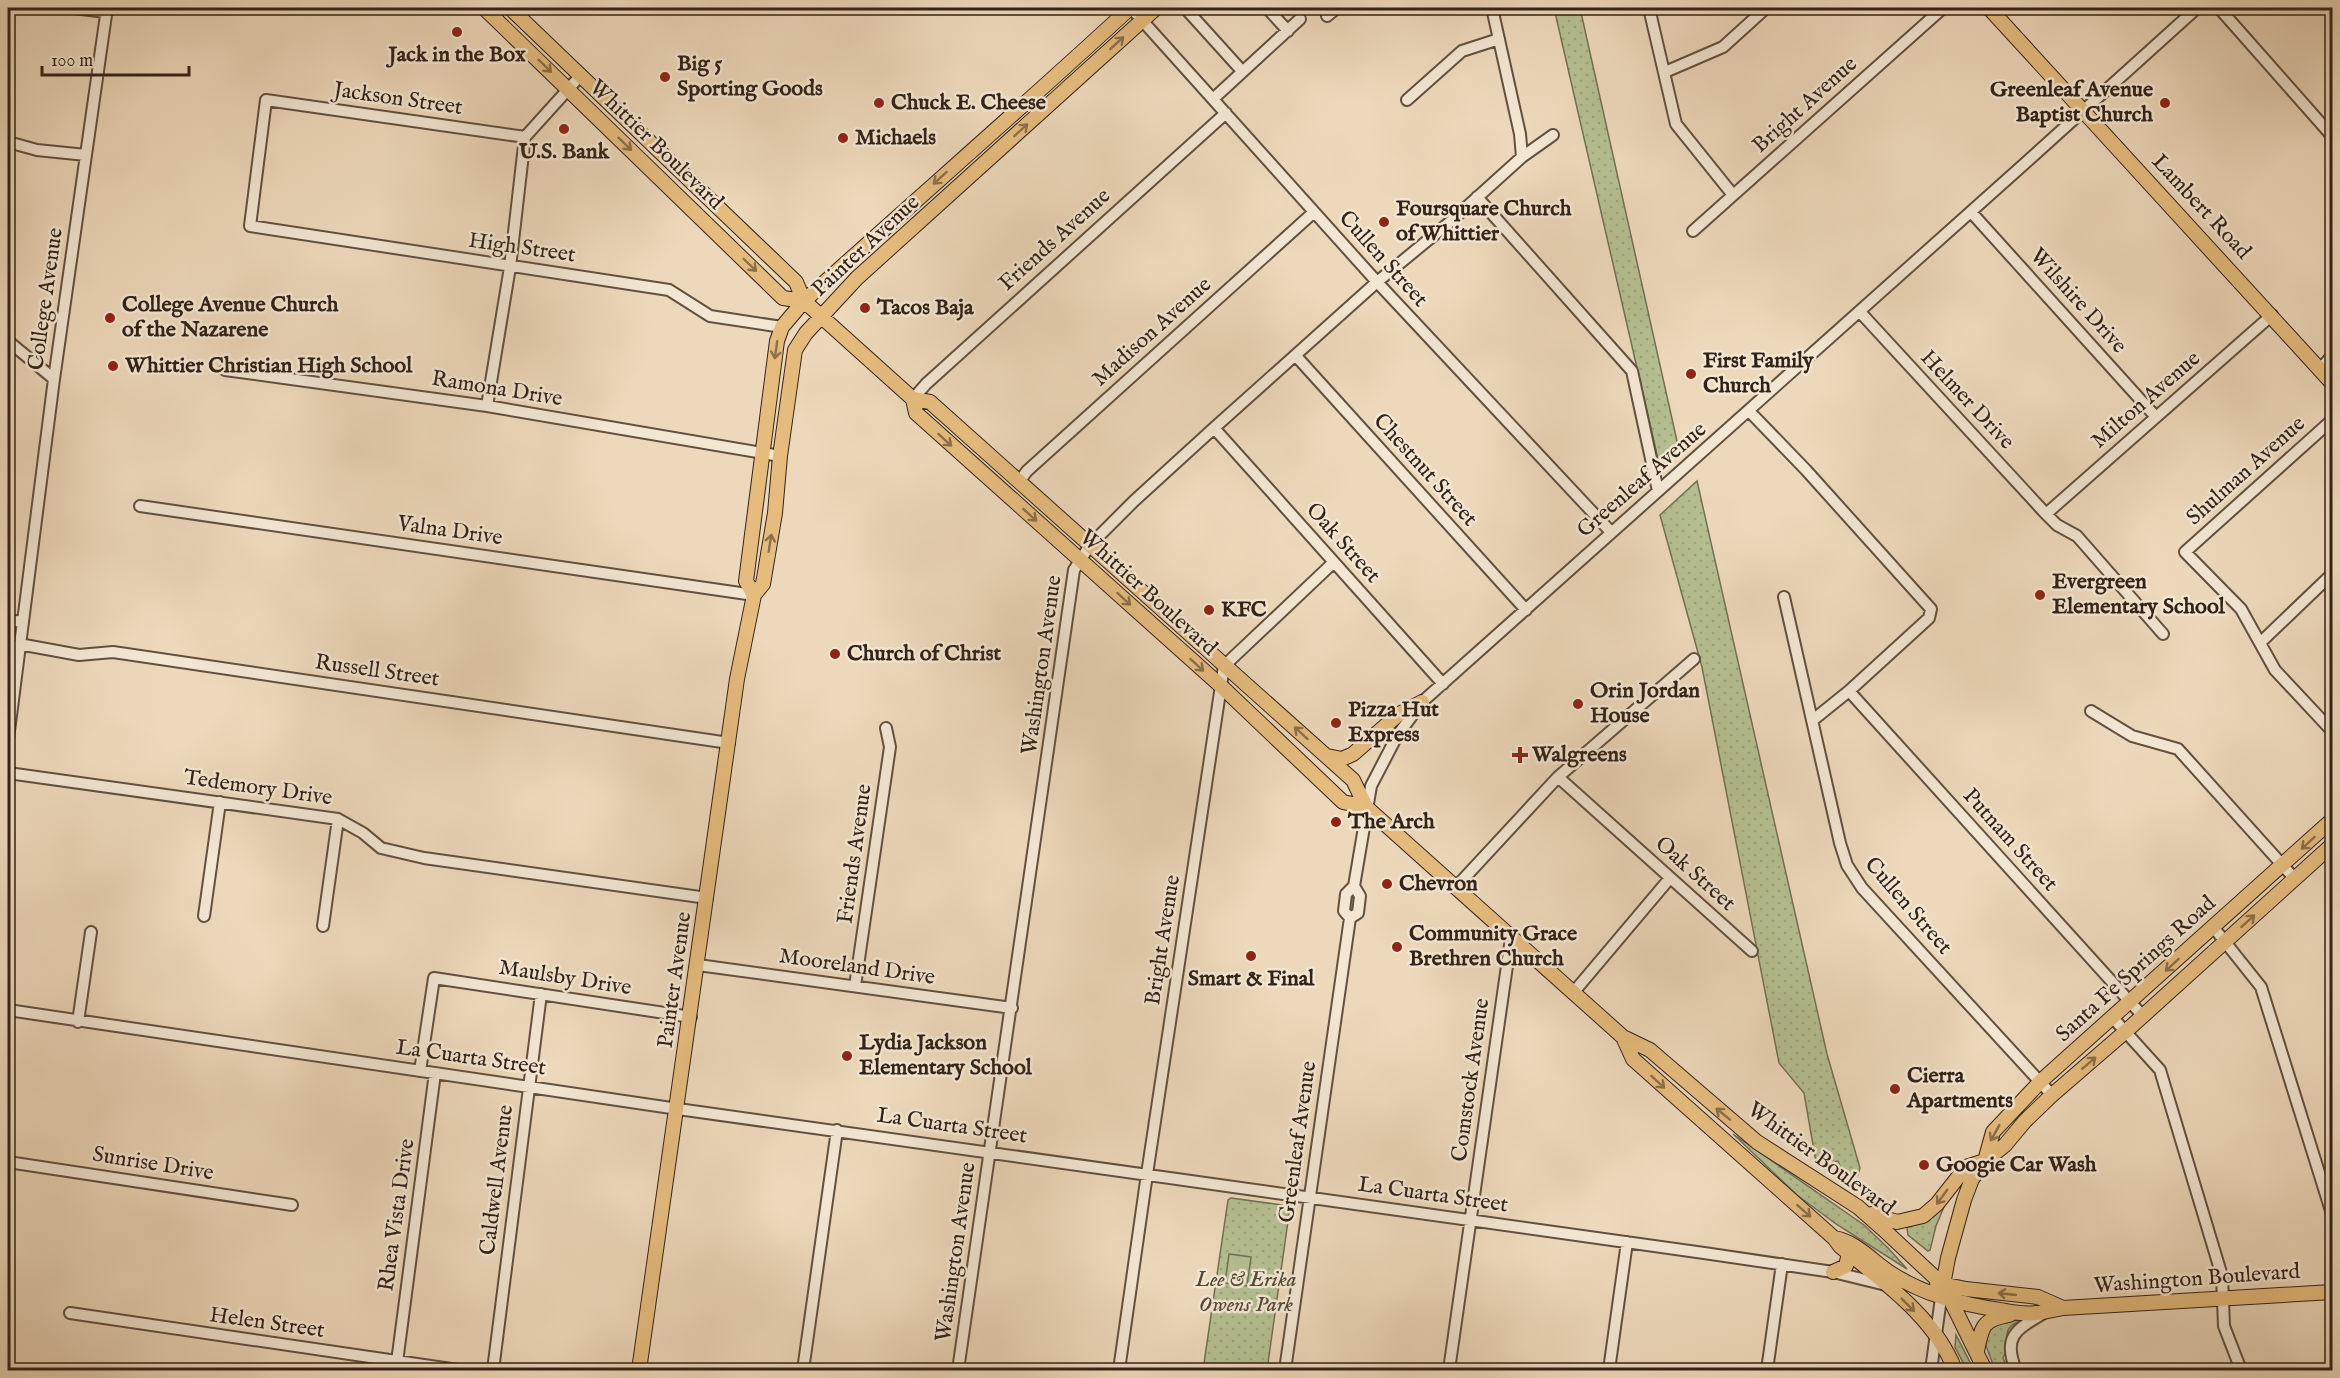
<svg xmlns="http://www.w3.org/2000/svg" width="2340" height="1378" viewBox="0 0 2340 1378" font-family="'IM FELL English',serif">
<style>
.park{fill:url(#park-dots);stroke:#747055;stroke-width:1.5}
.pitch{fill:#b5bf92;stroke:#747055;stroke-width:1.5}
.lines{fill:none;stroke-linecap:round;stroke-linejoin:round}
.minor-casing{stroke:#625041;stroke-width:14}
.major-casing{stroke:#332218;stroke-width:16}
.minor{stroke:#f3e6d3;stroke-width:10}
.major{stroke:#e6bc7e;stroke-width:14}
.oneway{stroke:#8c6f4b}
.poi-dot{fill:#8f2418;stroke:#f3e6d3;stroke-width:2}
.labels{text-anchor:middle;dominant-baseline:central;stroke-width:5;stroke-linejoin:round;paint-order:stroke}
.poi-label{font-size:22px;font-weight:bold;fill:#332218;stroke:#f3e6d3;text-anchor:start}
.street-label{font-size:22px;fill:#332218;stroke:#f3e6d3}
.park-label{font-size:22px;font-style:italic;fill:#544936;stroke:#f3e6d3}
</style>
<defs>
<pattern id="park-dots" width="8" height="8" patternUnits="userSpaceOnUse" patternTransform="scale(1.5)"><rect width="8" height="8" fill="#b5bf92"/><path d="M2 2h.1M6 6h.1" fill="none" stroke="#9ca47d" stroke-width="1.8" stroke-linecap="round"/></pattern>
</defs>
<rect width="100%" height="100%" fill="#edd8bb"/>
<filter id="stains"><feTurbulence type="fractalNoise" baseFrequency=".00333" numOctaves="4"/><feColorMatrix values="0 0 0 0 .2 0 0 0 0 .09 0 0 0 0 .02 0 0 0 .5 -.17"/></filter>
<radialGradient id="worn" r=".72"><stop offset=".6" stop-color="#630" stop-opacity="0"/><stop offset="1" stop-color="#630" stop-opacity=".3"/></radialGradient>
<path class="park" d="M1554,8H1580L1679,450L1671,456L1658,459Z
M1697,481L1827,1054L1860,1168L1858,1175L1847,1182L1838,1161L1829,1163L1832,1174L1816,1162L1804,1093L1779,1063L1702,667L1660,515Z
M1733,1134L1864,1225L1889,1249L1907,1269L1836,1224L1797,1195Z
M1948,1197L1936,1226L1930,1250L1928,1251L1908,1235L1907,1227L1923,1222Z
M1231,1198L1282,1205L1289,1214L1267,1370H1203L1228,1200Z
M2008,1320L2020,1321C2003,1328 2008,1334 2006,1349C2006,1352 2004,1355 2003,1358L2008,1370H1995L1985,1343L1990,1327Z
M1956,1335L1974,1370H1967L1955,1347Z"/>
<path class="pitch" d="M1229,1254L1251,1257L1247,1286L1225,1283Z"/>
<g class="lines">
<g class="minor-casing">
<path id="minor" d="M73,8L106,12
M1131,8L1377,282L1611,532
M1185,8L1242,71
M1267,8L1288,31
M1492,8L1520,134L1522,157
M1649,8L1676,124L1733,195
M2219,8L2332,136
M1327,16L1337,8
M1665,72L1723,47L1766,8
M1213,99L1300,19
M1407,100L1462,51L1499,39
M525,137L266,100L250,226L669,290L710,316L782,327
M8,142L37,150L86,155
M1477,197L1632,371L1658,491
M1971,212L2156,417
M1693,231L1943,8
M1860,312L2046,514L2057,525L2077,536L2163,634
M8,341L54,379
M1296,356L1526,610
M2320,369L2332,356
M225,370L487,406L780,456
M913,399L926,384L1226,113
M487,406L510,267L525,137L581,75
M1749,411L1806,470L1931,609L1929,618L1849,691L1813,720
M2332,420L2185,552L2241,609L2275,670L2332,731
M1214,428L1443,684
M1019,482L1027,471L1314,212
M140,506L754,595
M2046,514L2272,315
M1784,597L1840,843L1847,865L1862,888L2052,1095
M8,620L22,622
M2261,642L2332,574
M19,644L79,655L113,652L729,743
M1849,691L2142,1015
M2091,711L2132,736L2178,749L2295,879
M8,739L54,379L107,8
M8,773L338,819L363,833L381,848L424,858L707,898
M1558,777L1752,951
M1456,887L1558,777L1694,659
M204,916L220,802
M1350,918L1344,911L1346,894L1354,886L1371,786L1397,736L1422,702L2022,166L2197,8
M323,926L338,819
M2214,928L2261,987L2332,1214
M698,965L1012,1008
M855,986L890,747L886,728
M1573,993L1670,878
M8,1010L678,1109L1704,1253L1833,1272L1886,1285
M2113,1018L2160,1070L2222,1276L2224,1326L2241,1370
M78,1022L91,932
M420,1071L434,978L691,1017
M8,1162L292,1205
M70,1313L458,1370
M397,1362L435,1073
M493,1370L541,994
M803,1370L837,1130
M958,1370L1074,570L1090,545L1134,501L1214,428L1377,282L1450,222L1522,157L1553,135
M1119,1370L1147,1174L1224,666L1334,562
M1285,1370L1350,918L1358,913L1360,896L1354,886
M1449,1370L1511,938
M1609,1370L1627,1242
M1767,1370L1782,1264
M1931,1370L1942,1291
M2016,1370C2002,1336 2017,1329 2044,1313"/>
</g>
<g class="major-casing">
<path id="major" d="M484,8L783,298L804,301
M510,8L796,282L804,301L913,399L930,402L1353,780L1366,807L1623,1037L1650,1050L1757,1142L1858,1207L1883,1229L1943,1285L1985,1370
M1989,8L2332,383
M913,399L916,413L1221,686L1343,802L1366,807
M754,595L746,581L777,341L782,327L804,301C912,203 1023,107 1130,8
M1327,756L1342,759L1353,754L1399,714L1422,702
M1623,1037L1633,1059L1834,1238L1840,1246C1882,1281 1935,1317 1955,1370
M1985,1161L1993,1132L2041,1081L2332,820
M1872,1214L1897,1222L1923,1216L1937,1204L1966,1167L1985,1161
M1834,1238C1857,1242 1873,1262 1892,1274C1925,1295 1961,1304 2000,1310C2011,1312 2024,1315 2036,1313C2045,1312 2054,1310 2063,1308L2332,1292
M1833,1272L1846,1266L1849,1253
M1937,1283L1966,1289L2038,1297L2063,1308
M1943,1285L1948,1258L1964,1200L1972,1179L1985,1161L2005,1145L2025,1121L2052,1095L2125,1032L2332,845
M1977,1351C1982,1325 1983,1320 2009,1315
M639,1370L737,679L754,595L763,584L775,513L780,456L795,350L806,333L857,278L1156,8"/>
</g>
<use href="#minor" class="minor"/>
<use href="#major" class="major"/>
</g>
<defs><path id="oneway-shaft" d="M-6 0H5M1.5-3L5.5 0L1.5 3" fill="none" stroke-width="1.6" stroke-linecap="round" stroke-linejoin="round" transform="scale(1.5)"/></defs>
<g class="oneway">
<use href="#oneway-shaft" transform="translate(1117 43) rotate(-42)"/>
<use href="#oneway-shaft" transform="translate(545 66) rotate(44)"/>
<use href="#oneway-shaft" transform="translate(1021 130) rotate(-42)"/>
<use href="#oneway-shaft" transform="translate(625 144) rotate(44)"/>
<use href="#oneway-shaft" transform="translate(940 178) rotate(138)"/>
<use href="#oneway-shaft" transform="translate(750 265) rotate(44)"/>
<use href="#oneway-shaft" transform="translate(776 350) rotate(98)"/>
<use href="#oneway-shaft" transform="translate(945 440) rotate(42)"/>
<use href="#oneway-shaft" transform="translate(1030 515) rotate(42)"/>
<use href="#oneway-shaft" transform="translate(770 543) rotate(-81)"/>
<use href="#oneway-shaft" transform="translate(1124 599) rotate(42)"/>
<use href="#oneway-shaft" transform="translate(1197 665) rotate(42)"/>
<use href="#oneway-shaft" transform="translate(1301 733) rotate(-138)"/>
<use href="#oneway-shaft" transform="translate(2308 843) rotate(138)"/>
<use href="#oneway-shaft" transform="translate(2248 921) rotate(-42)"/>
<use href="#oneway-shaft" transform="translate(2172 965) rotate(138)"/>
<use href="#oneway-shaft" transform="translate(2089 1063) rotate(-41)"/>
<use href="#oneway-shaft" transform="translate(1658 1082) rotate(42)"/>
<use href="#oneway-shaft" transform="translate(1723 1114) rotate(-141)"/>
<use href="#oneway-shaft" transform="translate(1995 1133) rotate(119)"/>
<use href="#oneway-shaft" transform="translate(1942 1197) rotate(126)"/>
<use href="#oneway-shaft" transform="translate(1804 1211) rotate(41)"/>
<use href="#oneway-shaft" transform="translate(2007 1294) rotate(-174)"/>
<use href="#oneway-shaft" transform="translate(1908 1305) rotate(45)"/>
</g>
<g class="poi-dot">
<circle cx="457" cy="32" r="6"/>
<circle cx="665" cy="77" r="6"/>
<circle cx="879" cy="103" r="6"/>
<circle cx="2165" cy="103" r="6"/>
<circle cx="564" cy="129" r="6"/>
<circle cx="843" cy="138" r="6"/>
<circle cx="1384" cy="222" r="6"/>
<circle cx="865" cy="308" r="6"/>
<circle cx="110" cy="318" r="6"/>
<circle cx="113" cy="366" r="6"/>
<circle cx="1691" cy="374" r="6"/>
<circle cx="2040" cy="595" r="6"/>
<circle cx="1209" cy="610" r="6"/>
<circle cx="835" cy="654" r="6"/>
<circle cx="1578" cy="704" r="6"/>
<circle cx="1336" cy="723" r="6"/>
<path d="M1517 746h6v6h6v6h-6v6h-6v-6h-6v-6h6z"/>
<circle cx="1336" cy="822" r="6"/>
<circle cx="1387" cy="884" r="6"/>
<circle cx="1397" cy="947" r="6"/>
<circle cx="1251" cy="956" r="6"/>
<circle cx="847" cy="1056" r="6"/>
<circle cx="1895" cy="1089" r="6"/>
<circle cx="1924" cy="1165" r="6"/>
</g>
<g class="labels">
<g class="poi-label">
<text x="457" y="55" text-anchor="middle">Jack in the Box</text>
<text x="677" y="64">Big 5<tspan x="677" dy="25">Sporting Goods</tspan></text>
<text x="2153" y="90" text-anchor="end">Greenleaf Avenue<tspan x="2153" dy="25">Baptist Church</tspan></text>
<text x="891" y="103">Chuck E. Cheese</text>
<text x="855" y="138">Michaels</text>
<text x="564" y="152" text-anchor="middle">U.S. Bank</text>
<text x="1396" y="209">Foursquare Church<tspan x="1396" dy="25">of Whittier</tspan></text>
<text x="122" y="305">College Avenue Church<tspan x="122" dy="25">of the Nazarene</tspan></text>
<text x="877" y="308">Tacos Baja</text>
<text x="1703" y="361">First Family<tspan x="1703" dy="25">Church</tspan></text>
<text x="125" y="366">Whittier Christian High School</text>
<text x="2052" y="582">Evergreen<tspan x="2052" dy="25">Elementary School</tspan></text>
<text x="1221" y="610">KFC</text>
<text x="847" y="654">Church of Christ</text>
<text x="1590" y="691">Orin Jordan<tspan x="1590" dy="25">House</tspan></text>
<text x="1348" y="710">Pizza Hut<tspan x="1348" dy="25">Express</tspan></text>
<text x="1532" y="755">Walgreens</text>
<text x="1348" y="822">The Arch</text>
<text x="1399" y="884">Chevron</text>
<text x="1409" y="934">Community Grace<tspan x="1409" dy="25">Brethren Church</tspan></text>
<text x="1251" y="979" text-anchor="middle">Smart &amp; Final</text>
<text x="859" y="1043">Lydia Jackson<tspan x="859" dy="25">Elementary School</tspan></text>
<text x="1907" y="1076">Cierra<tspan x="1907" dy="25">Apartments</tspan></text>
<text x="1936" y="1165">Googie Car Wash</text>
</g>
<g class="street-label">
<text transform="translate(398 99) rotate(8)">Jackson Street</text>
<text transform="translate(1805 105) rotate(-42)">Bright Avenue</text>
<text transform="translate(656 145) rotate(44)">Whittier Boulevard</text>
<text transform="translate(2201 207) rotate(47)">Lambert Road</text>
<text transform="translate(1055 240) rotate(-42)">Friends Avenue</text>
<text transform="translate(866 246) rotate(-43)">Painter Avenue</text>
<text transform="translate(522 248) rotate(8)">High Street</text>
<text transform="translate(1383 259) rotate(48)">Cullen Street</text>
<text transform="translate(46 299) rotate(-82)">College Avenue</text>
<text transform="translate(2078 301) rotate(48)">Wilshire Drive</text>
<text transform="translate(1152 332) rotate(-42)">Madison Avenue</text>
<text transform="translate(497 389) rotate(9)">Ramona Drive</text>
<text transform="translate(1967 400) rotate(47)">Helmer Drive</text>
<text transform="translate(2146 400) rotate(-41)">Milton Avenue</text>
<text transform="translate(1425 470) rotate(48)">Chestnut Street</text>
<text transform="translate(2246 471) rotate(-42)">Shulman Avenue</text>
<text transform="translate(1642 480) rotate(-41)">Greenleaf Avenue</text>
<text transform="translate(450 531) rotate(8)">Valna Drive</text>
<text transform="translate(1343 543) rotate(48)">Oak Street</text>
<text transform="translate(1148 593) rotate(42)">Whittier Boulevard</text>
<text transform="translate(1042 665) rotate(-82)">Washington Avenue</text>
<text transform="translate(377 671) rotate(8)">Russell Street</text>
<text transform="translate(258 788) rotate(8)">Tedemory Drive</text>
<text transform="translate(2010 840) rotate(48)">Putnam Street</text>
<text transform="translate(855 854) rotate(-82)">Friends Avenue</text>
<text transform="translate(1695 874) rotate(42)">Oak Street</text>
<text transform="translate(1908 906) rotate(49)">Cullen Street</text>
<text transform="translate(1163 940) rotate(-81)">Bright Avenue</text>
<text transform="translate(857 967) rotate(8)">Mooreland Drive</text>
<text transform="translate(2136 969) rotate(-42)">Santa Fe Springs Road</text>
<text transform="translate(565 978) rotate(9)">Maulsby Drive</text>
<text transform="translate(675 980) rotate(-82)">Painter Avenue</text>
<text transform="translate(471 1058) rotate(8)">La Cuarta Street</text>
<text transform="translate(1471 1080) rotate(-82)">Comstock Avenue</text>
<text transform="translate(952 1126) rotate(8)">La Cuarta Street</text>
<text transform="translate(1298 1142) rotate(-82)">Greenleaf Avenue</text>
<text transform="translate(1821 1159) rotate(36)">Whittier Boulevard</text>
<text transform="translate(153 1164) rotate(9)">Sunrise Drive</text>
<text transform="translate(497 1180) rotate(-83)">Caldwell Avenue</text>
<text transform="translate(1433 1195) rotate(8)">La Cuarta Street</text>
<text transform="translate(397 1215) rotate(-82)">Rhea Vista Drive</text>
<text transform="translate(956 1252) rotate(-82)">Washington Avenue</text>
<text transform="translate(2197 1279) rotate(-4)">Washington Boulevard</text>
<text transform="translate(267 1323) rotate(8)">Helen Street</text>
</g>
<g class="park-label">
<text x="1246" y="1280">Lee &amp; Erika<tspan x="1246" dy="25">Owens Park</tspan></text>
</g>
</g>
<rect width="2340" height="1378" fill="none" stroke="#edd8bb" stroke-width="30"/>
<rect x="9" y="9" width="2322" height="1360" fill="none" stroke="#332218" stroke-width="3"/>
<rect x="15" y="15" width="2310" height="1348" fill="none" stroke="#332218" stroke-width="1.5"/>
<path d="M42 66v9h147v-9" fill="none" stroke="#332218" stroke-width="3"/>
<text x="51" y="66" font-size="18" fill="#332218" stroke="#f3e6d3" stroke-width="4.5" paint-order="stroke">100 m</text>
<rect width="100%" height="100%" filter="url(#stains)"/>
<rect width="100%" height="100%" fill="url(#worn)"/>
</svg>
